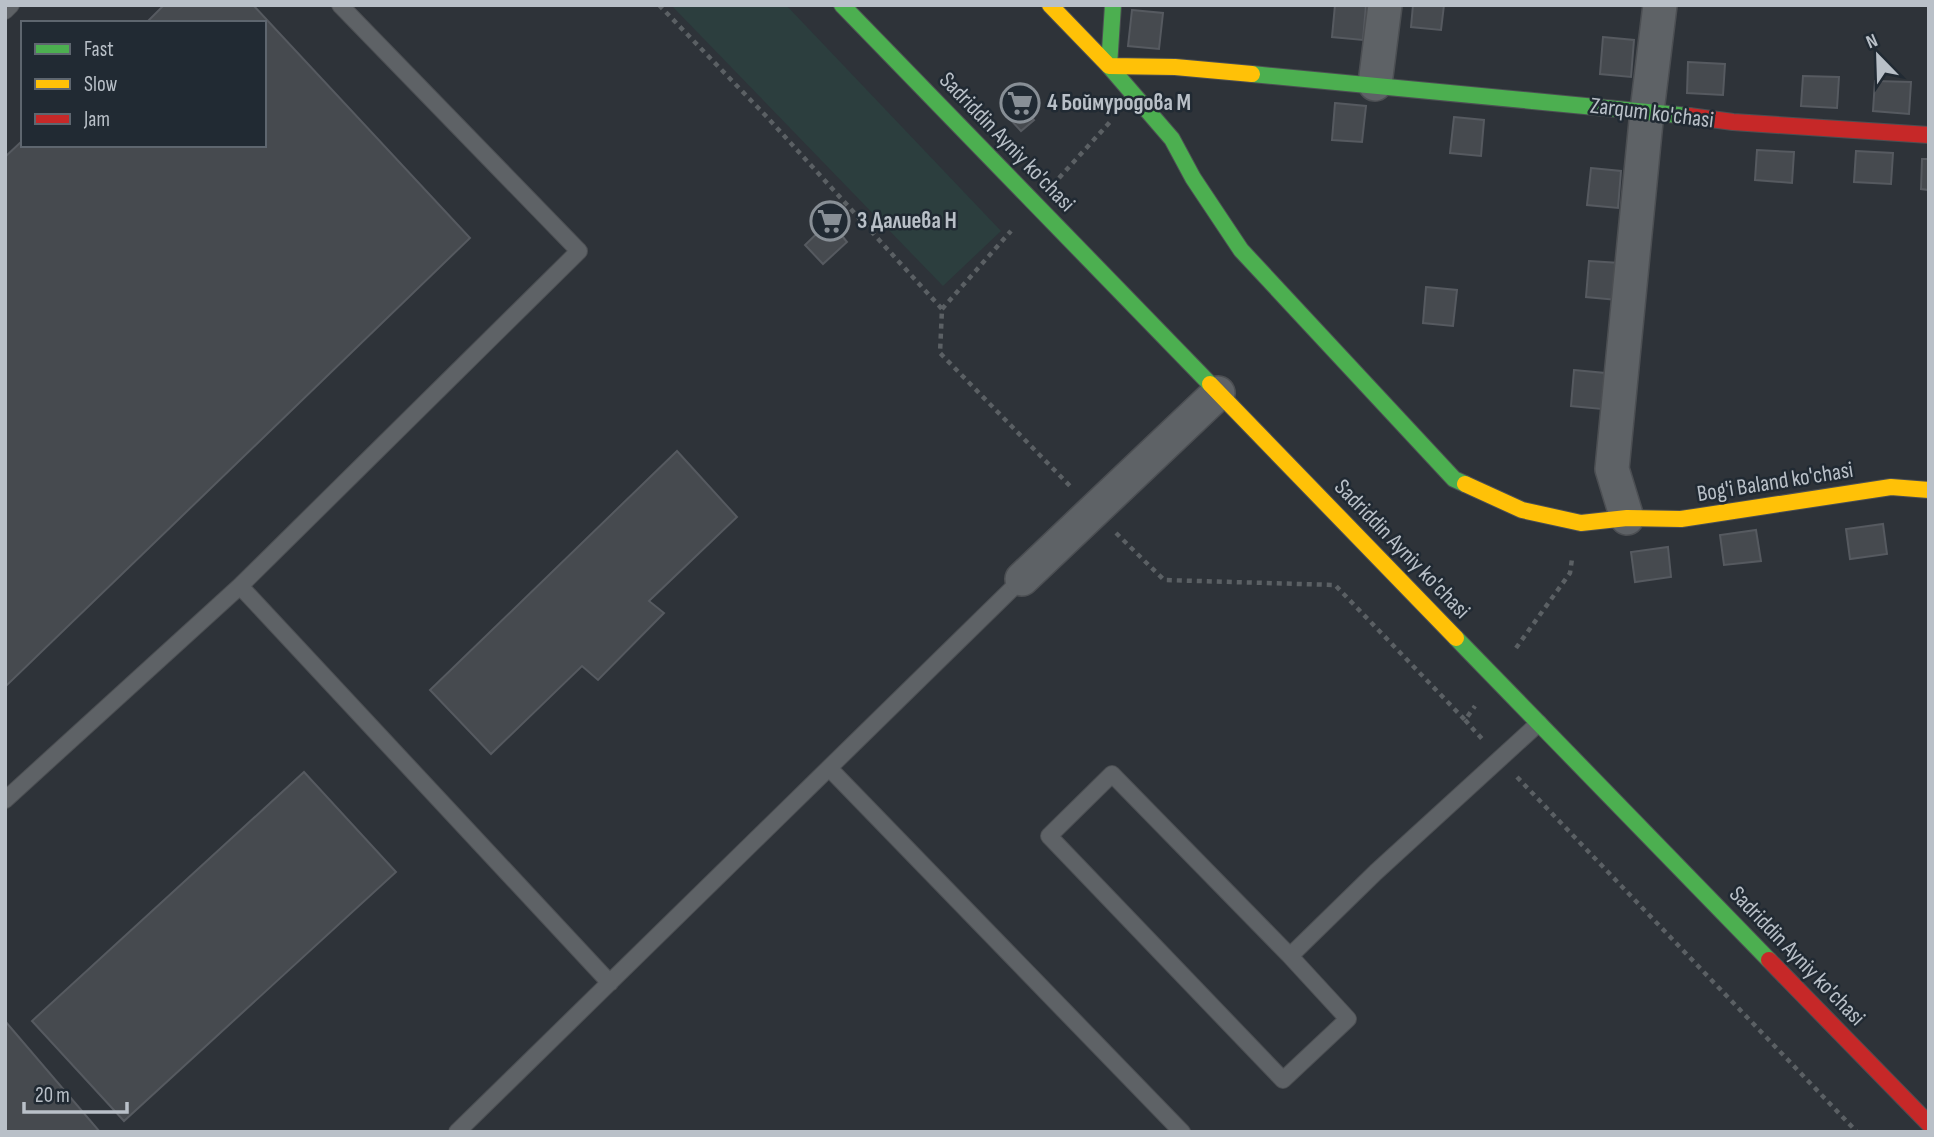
<svg xmlns="http://www.w3.org/2000/svg" width="1934" height="1137" viewBox="0 0 1934 1137" font-family="'Sofia Sans Condensed',sans-serif">
<style>
.green{fill:#2c3e3e}
.building{fill:#464a4f;stroke:#565a60;stroke-width:2}
.lines{fill:none;stroke-linecap:round;stroke-linejoin:round}
.lane-casing{stroke:#4c4f53;stroke-width:18}
.street-casing{stroke:#4c4f53;stroke-width:36}
.fast-casing{stroke:#4c4f53;stroke-width:18}
.slow-casing{stroke:#4c4f53;stroke-width:18}
.jam-casing{stroke:#4c4f53;stroke-width:18}
.path{stroke:#5b6064;stroke-width:4.5;stroke-dasharray:5 5;stroke-linecap:butt}
.lane{stroke:#5e6266;stroke-width:16}
.street{stroke:#5e6266;stroke-width:33}
.fast{stroke:#4caf50;stroke-width:16}
.slow{stroke:#ffc107;stroke-width:16}
.jam{stroke:#c62828;stroke-width:16}
.labels{text-anchor:middle;dominant-baseline:central;stroke-width:5;stroke-linejoin:round;paint-order:stroke}
.poi-label{font-size:23px;font-weight:bold;fill:#b9c0c8;stroke:#212a33;text-anchor:start}
.street-label{font-size:23px;fill:#b9c0c8;stroke:#212a33}
</style>
<rect width="100%" height="100%" fill="#2e3339"/>
<path class="green" d="M671,5H786L1001,231L943,286Z"/>
<path class="building" d="M164,5H253L470,238L5,687V157L23,140V145H264V23H146Z
M1335,5H1366L1363,40L1332,37Z
M1413,5H1444L1441,30L1411,27Z
M1132,10L1163,13L1159,49L1128,46Z
M1603,37L1634,40L1631,77L1600,74Z
M1688,62L1725,64L1723,95L1687,93Z
M1803,76L1839,77L1837,108L1801,106Z
M1875,81L1911,82L1909,114L1873,111Z
M1020,103L1034,120L1021,131L1007,116Z
M1335,103L1366,106L1362,142L1332,140Z
M1454,117L1484,120L1481,156L1450,153Z
M1757,150L1794,152L1792,183L1755,180Z
M1856,151L1893,153L1891,184L1854,182Z
M1922,159H1929V190L1921,189Z
M1591,168L1621,171L1618,208L1587,205Z
M830,221L847,242L823,264L805,245Z
M1589,261L1620,263L1617,300L1586,297Z
M1426,287L1457,290L1453,326L1423,323Z
M1574,370L1605,373L1602,409L1571,406Z
M677,451L737,517L649,601L664,613L598,680L582,666L491,754L430,690Z
M1883,524L1887,554L1850,559L1846,529Z
M1756,530L1761,561L1724,565L1720,535Z
M1668,547L1671,577L1635,582L1631,552Z
M304,772L396,872L124,1121L32,1021Z
M5,1021L100,1132H5Z"/>
<g class="lines">
<g class="lane-casing">
<path id="lane" d="M5,11L11,5
M240,586L610,983
M830,769L1182,1132
M5,800L240,586L579,251L340,5
M1290,956L1348,1019L1283,1080L1049,836L1112,774L1290,956L1376,872L1539,723
M457,1132L1022,579"/>
</g>
<g class="street-casing">
<path id="street" d="M1375,84L1385,5
M1627,518L1612,469L1647,111L1660,5
M1022,579L1218,393"/>
</g>
<g class="fast-casing">
<path id="fast" d="M842,5L1210,384
M1113,5L1109,66L1172,139L1193,178L1241,250L1454,479L1465,484
M1252,74L1689,116
M1456,638L1769,960"/>
</g>
<g class="slow-casing">
<path id="slow" d="M1050,5L1109,66L1175,67L1252,74
M1210,384L1456,638
M1465,484L1522,510L1581,523L1627,518L1681,519L1891,487L1929,490"/>
</g>
<g class="jam-casing">
<path id="jam" d="M1689,116L1733,122L1929,135
M1769,960L1929,1124"/>
</g>
<path class="path" d="M659,5L766,116L942,309L940,353L1071,487
M1059,178L1110,122
M942,309L1011,231
M1116,533L1164,580L1335,585L1465,720L1475,706
M1516,648L1570,573L1572,559
M1465,720L1483,740
M1517,777L1857,1132"/>
<use href="#lane" class="lane"/>
<use href="#street" class="street"/>
<use href="#fast" class="fast"/>
<use href="#slow" class="slow"/>
<use href="#jam" class="jam"/>
</g>
<defs>
<g id="supermarket-ring" transform="scale(2.0125)"><circle r="9.5" fill="#212a33" stroke="#888f96" stroke-width="1.5"/><path d="M-6-5.5h2.5l.6 2H6L4.5 2H-2.5L-4.4-4H-6ZM-1.5 3.2a1.3 1.3 0 1 0 .1 0ZM3 3.2a1.3 1.3 0 1 0 .1 0Z" fill="#888f96"/></g>
</defs>
<g fill-rule="evenodd">
<use href="#supermarket-ring" x="1020" y="103"/>
<use href="#supermarket-ring" x="830" y="221"/>
</g>
<g class="labels">
<g class="poi-label">
<text x="1047" y="103">4 Боймуродова М</text>
<text x="857" y="221">3 Далиева Н</text>
</g>
<g class="street-label">
<text transform="translate(1652 113) rotate(7)">Zarqum ko'chasi</text>
<text transform="translate(1007 142) rotate(46)">Sadriddin Ayniy ko'chasi</text>
<text transform="translate(1775 482) rotate(-9)">Bog'i Baland ko'chasi</text>
<text transform="translate(1402 549) rotate(46)">Sadriddin Ayniy ko'chasi</text>
<text transform="translate(1797 956) rotate(46)">Sadriddin Ayniy ko'chasi</text>
</g>
</g>
<rect width="1934" height="1137" fill="none" stroke="#b9c0c8" stroke-width="14"/>
<rect x="21" y="21" width="245" height="126" fill="#212a33" stroke="#5e666f" stroke-width="2"/>
<rect x="35" y="44" width="35" height="10" fill="#4caf50" stroke="#5e666f" stroke-width="2"/>
<text x="84" y="56" font-size="21" fill="#b9c0c8">Fast</text>
<rect x="35" y="79" width="35" height="10" fill="#ffc107" stroke="#5e666f" stroke-width="2"/>
<text x="84" y="91" font-size="21" fill="#b9c0c8">Slow</text>
<rect x="35" y="114" width="35" height="10" fill="#c62828" stroke="#5e666f" stroke-width="2"/>
<text x="84" y="126" font-size="21" fill="#b9c0c8">Jam</text>
<g transform="translate(1878 56) rotate(337)" stroke="#212a33" stroke-width="5" paint-order="stroke">
<path d="M0-5L12 26L0 18L-12 26Z" fill="#b9c0c8"/>
<text y="-10" font-size="19" font-weight="bold" text-anchor="middle" fill="#b9c0c8">N</text>
</g>
<path d="M24 1102v10h103v-10" fill="none" stroke="#b9c0c8" stroke-width="3.5"/>
<text x="35" y="1102" font-size="21" fill="#b9c0c8" stroke="#212a33" stroke-width="5" paint-order="stroke">20 m</text>
</svg>
